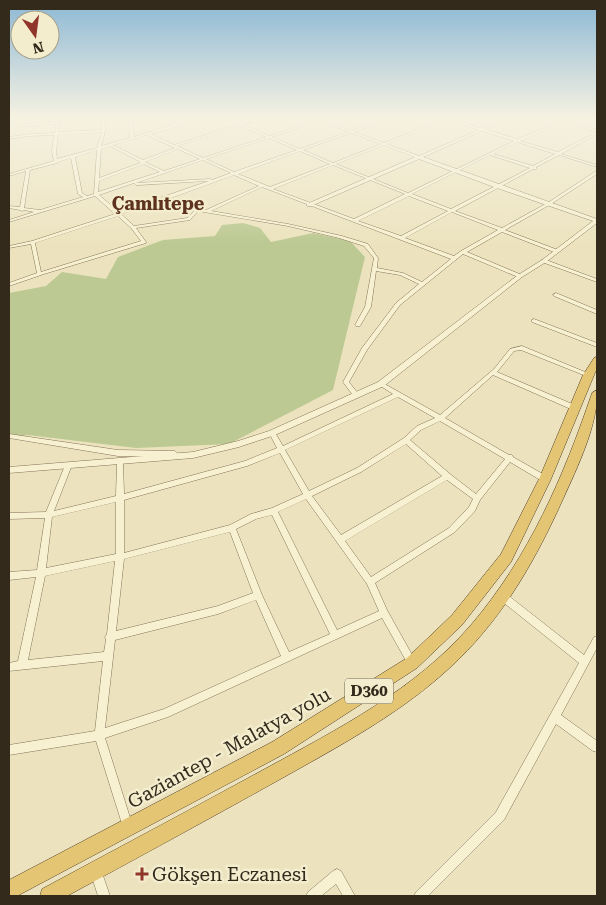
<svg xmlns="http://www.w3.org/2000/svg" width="606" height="905" viewBox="0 0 606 905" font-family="'Roboto Serif',serif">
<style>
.green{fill:#bcc993}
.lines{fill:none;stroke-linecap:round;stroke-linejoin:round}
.minor-casing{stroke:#837458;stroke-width:1}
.tertiary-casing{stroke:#837458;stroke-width:1}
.trunk-casing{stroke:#51412c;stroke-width:1}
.minor{fill:#f7f0d1;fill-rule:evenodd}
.tertiary{fill:#f7f0d1;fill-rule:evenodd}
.trunk{fill:#e4c574;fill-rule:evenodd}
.poi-dot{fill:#90352a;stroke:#f3edce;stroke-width:2}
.labels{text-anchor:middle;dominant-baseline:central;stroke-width:5;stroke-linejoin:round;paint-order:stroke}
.shield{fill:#f3edce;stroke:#6d6451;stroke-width:1}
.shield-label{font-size:15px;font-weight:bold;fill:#332a1c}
.far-district-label{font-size:18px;font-weight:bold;fill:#5e321d;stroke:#f3edce}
.near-street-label{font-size:19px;fill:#332a1c;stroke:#f3edce}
.near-poi-label{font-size:19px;fill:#332a1c;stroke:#f3edce;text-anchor:start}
</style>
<rect width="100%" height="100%" fill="#ece3be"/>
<path class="green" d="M243,223L260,228L271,242L313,233L350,241L365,257L333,390L229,444L136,448L28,435L9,438V293L46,286L62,272L106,279L118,257L163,240L215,236L222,225Z"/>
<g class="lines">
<g class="minor-casing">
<path id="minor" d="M57,118H60L59,122L102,120V118H104C107,127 104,136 101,146L130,138L129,118H132L134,137L172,125L171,118H174L175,125L199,118H202V119L151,134L174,145L238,125L223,118C229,118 236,124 242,124C250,124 257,118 265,118V119L244,125L269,136L323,118H326V119L272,137L300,149L387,118H390V119L303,150L333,163L445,119L444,118H451V119L517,139L560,122L550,119V118L563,120L569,118H572L566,121L597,130V134L561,154L597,165V167L559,155L536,167V169H533L455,211L502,228L549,202L596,171H597V174L551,204L505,230L558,250V252H554L502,232L467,252L522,275V277H518L463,254L400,305L367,350L349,382L360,396L357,398H355L343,382L362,348L396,303L419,284L400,275L376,271L371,307L360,326H356L355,325L365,307L374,258L364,246L339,238L288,226L198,211L190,220L136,228L146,242V243L44,274L9,286V283L37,273L31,244L9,248V246L32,241L115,214L95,196L9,222V220L34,212L24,210L22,211L20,210L9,208V206L20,207L26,171L9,176V174L54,161L52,152L54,135L30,136L9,139V137L30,134L55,133L56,124L23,126L21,125L23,124L56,122ZM448,120L514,141L408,193L336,164ZM102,122V130L58,132L59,124ZM563,122L597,132L558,152L520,141ZM241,126L266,137L203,158L177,146ZM102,132L97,148L57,159L56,152L58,135ZM147,135L175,148L143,160L113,145ZM269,138L297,150L234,172L206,159ZM517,142L555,154L533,166L493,154ZM110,146L139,161L140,163L99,178L101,149ZM178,149L200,159L164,171L145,162ZM97,150L94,194L87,196L82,193L75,157ZM300,151L330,164L270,187L238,174ZM490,155L530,168L451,209L412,194ZM71,158L78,194L83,197L40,210L24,208L30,170L57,163L58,162ZM203,160L231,173L212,180L210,179L136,183ZM144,164L160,172L98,192L99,181ZM333,165L405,194L354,219L273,189ZM234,175L259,186L206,210L160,202ZM209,181L119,212L99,195L134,183L136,185ZM262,187L451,259L422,282L403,273L377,268L378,258L368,244L342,236L288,224L211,211ZM409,196L448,211L401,236L358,221ZM156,203L194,211L187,218L134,226L121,214ZM452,212L498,230L461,251L454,256L405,238ZM118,216L131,228L141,241L41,272L35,243Z
M542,260H546L597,279V282L542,262Z
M556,293L597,310V314L554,296L553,295Z
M534,319L597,343V347L532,322V320Z
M522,346L590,374L591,375L588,377L586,376L521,350L514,351L497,372L577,406L578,408L577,410H573L493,375L445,418L509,455H512L513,457L548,477L549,479L548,481H542L510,462L480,500L475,511L455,532L375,583L387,610L415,660L417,663L415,666L412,668L409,666L382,618L168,717L105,738L133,827L132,831L128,832L124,831L123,827L96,741L9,755V745L95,731L103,661L9,671V663L18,661L36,577L9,580V572L37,570L45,518L9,519V513L46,512L66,463H70L72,465L54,511L116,496L117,462L118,460H122L123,462L124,494L245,461L277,448L269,433L270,431H274L283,446L393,394L379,385L378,384L379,383L381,382L440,415L494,369L510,349ZM398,397L435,418L417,426L404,438L357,468L309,491L285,450ZM440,421L505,459L476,494L450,474L410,440L421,430ZM406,444L442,476L341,535L312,496L361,472ZM280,453L303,494L272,508L251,514L230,525L124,553V500L247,466ZM447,480L473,499L469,507L449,528L371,577L345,541ZM306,499L367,584L379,611L337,630L278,512ZM116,502V554L46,568L52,517ZM272,515L330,634L289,652L262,595L236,529L256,519ZM230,532L253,593L218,606L116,631L124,559ZM115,561L107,634L105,637L106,640L104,652L28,660L45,576ZM256,600L281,656L164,709L105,728L115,640L218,614Z
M9,434L118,450L175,451L178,454L175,457L118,456L9,438Z
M502,592L505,593L584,655L594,637L597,636V648L561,715L597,741V752L593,751L556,724L504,820L428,896H414L416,892L496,812L579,663L499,599L498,596L499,593Z
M96,865L100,867L110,896H98L90,871L92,867Z
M337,869L341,871L355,896H343L336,884L321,896H306L308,892L333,871Z"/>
</g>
<g class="tertiary-casing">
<path id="tertiary" d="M312,118H317L419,156L506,118H511L423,157L597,219V223L546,262L522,277L384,386L275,435L239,447L193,458L9,473V467L193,452L238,441L269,431L378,382L518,275L542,260L593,221L494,187L419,159L311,206H307V204L415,157Z"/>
</g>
<g class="trunk-casing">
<path id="trunk" d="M597,357V368L551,479L511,562L462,625L417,668L284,754L17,896H9V880L272,742L407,658L452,615L501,554L539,479L583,375L594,358Z
M597,390C599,423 577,468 563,499C537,557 505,614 459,659C406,711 341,745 277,781C207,820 137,858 67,896H40L42,889C116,849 190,810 263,770C338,729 415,690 471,625C529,557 564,476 592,393Z"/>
</g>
<use href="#minor" class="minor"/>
<use href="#tertiary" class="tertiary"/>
<use href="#trunk" class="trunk"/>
</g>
<linearGradient id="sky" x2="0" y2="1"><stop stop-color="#8cb8d5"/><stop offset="0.48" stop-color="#f6f2e2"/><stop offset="1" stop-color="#f6f2e2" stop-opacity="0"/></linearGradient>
<rect width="606" height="244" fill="url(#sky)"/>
<path class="poi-dot" d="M139.5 866.5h5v5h5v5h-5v5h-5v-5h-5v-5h5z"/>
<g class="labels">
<rect class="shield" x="345" y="678.5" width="48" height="25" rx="4"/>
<g class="shield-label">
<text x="369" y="691">D360</text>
</g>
<g class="far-district-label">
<text x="158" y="203">Çamlıtepe</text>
</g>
<g class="near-street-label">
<text transform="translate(229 748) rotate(-29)">Gaziantep - Malatya yolu</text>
</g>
<g class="near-poi-label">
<text x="152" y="874">Gökşen Eczanesi</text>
</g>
</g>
<rect width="606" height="905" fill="none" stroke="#332a1c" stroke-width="20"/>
<g transform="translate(35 35) rotate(166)"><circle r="24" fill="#f3edce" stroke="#a69f87"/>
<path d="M0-4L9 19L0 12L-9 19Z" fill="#90352a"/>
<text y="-8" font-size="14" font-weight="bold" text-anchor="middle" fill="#332a1c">N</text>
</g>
</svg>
